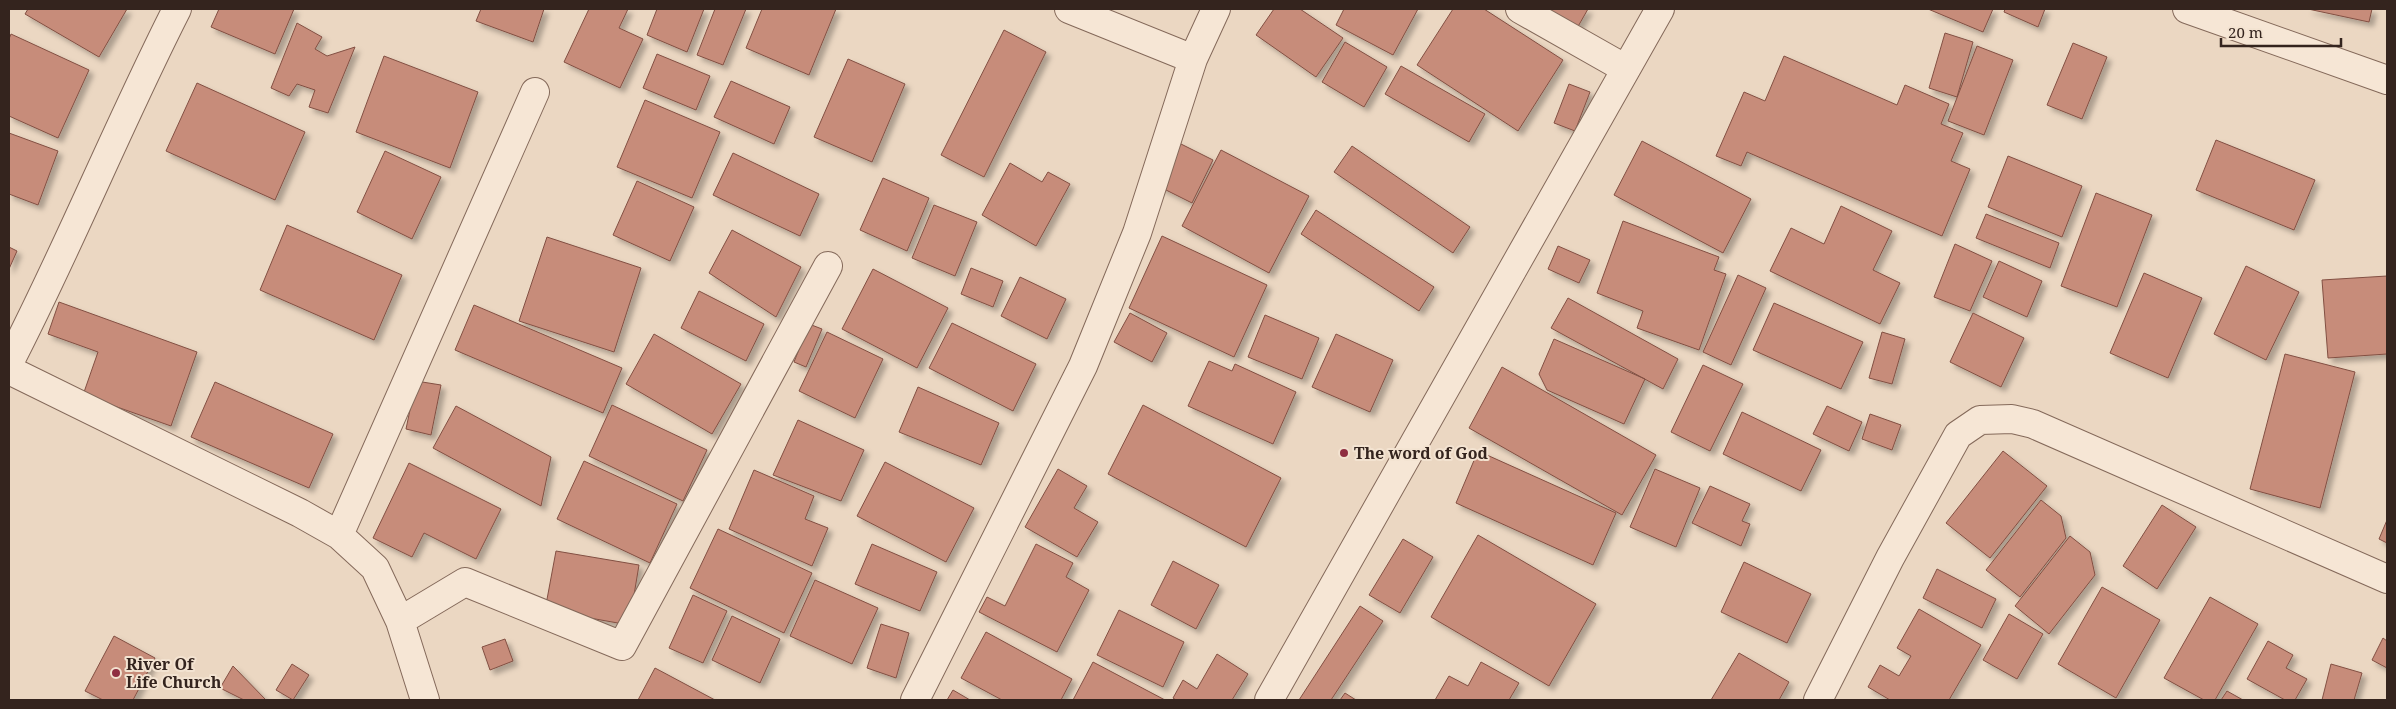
<svg xmlns="http://www.w3.org/2000/svg" width="2396" height="709" viewBox="0 0 2396 709" font-family="'Noto Serif',serif">
<style>
.building{fill:#c78c7a;stroke:#824f42;filter:url(#shadow)}
.lines{fill:none;stroke-linecap:round;stroke-linejoin:round}
.minor-casing{stroke:#84695a;stroke-width:30}
.minor{stroke:#f6e6d5;stroke-width:28}
.poi-dot{fill:#8f2e41;stroke:#f3e3d1;stroke-width:2}
.labels{text-anchor:middle;dominant-baseline:central;stroke-width:4;stroke-linejoin:round;paint-order:stroke}
.poi-label{font-size:16px;font-weight:bold;fill:#34241e;stroke:#f3e3d1;text-anchor:start}
</style>
<defs>
<filter id="shadow"><feDropShadow dx="4.5" dy="4.5" stdDeviation="2.5" flood-color="#0004"/></filter>
</defs>
<rect width="100%" height="100%" fill="#ebd7c2"/>
<path class="building" d="M28,9H127L99,57L25,14Z
M219,9H294L275,54L211,27Z
M481,9H544L533,42L476,21Z
M589,9H628L619,28L643,39L620,88L564,62Z
M657,9H704L687,52L647,35Z
M715,9H746L723,65L697,55Z
M762,9H836L809,75L746,48Z
M1274,9H1300L1343,38L1316,77L1256,35Z
M1344,9H1418L1393,55L1336,25Z
M1453,9H1484L1563,60L1518,131L1417,65Z
M1524,9H1588L1572,37Z
M1928,9H1993L1983,32Z
M2005,9H2045L2038,27L2004,12Z
M2308,9H2372L2369,22Z
M297,23L322,37L315,49L327,56L355,47L328,113L309,107L315,90L297,84L289,96L271,88Z
M1004,30L1046,52L984,177L941,155Z
M1945,33L1973,42L1957,97L1929,88Z
M11,34L89,70L58,138L9,116V39Z
M1345,42L1387,67L1364,107L1322,82Z
M2073,43L2107,57L2082,119L2047,105Z
M1977,46L2013,60L1984,135L1948,121Z
M657,54L710,76L696,110L643,88Z
M384,56L478,92L450,168L356,132Z
M1784,56L1897,105L1905,85L1949,104L1941,124L1963,133L1951,161L1970,169L1942,236L1747,152L1741,166L1716,156L1744,92L1765,101Z
M848,59L905,84L872,162L814,137Z
M1401,66L1485,114L1469,142L1385,94Z
M731,81L790,107L774,144L714,117Z
M197,83L305,132L275,200L166,151Z
M1569,84L1590,92L1575,131L1554,123Z
M645,100L720,132L692,198L617,167Z
M9,133L58,151L38,205L9,194Z
M2216,140L2315,180L2294,230L2196,190Z
M1642,141L1751,199L1723,253L1614,195Z
M1177,142L1213,160L1192,203L1156,185Z
M1352,146L1470,227L1453,253L1334,172Z
M1221,150L1309,196L1269,273L1182,226Z
M385,151L441,177L412,239L357,212Z
M733,153L819,194L800,236L713,195Z
M2008,156L2082,186L2062,237L1988,207Z
M1010,163L1042,182L1048,172L1070,184L1036,246L982,215Z
M883,178L929,198L907,251L860,230Z
M637,181L694,207L670,261L613,235Z
M2096,193L2152,215L2117,307L2061,286Z
M934,205L977,222L955,276L912,258Z
M1841,206L1892,231L1873,270L1900,283L1880,324L1770,271L1791,228L1824,244Z
M1316,210L1434,287L1419,311L1301,234Z
M1986,214L2059,243L2050,268L1976,238Z
M1623,221L1719,257L1714,270L1726,274L1699,350L1637,328L1643,311L1597,293Z
M287,225L402,275L374,340L260,290Z
M732,230L801,267L776,317L709,273Z
M1162,236L1267,285L1234,357L1129,308Z
M547,237L641,268L614,352L519,321Z
M1955,244L1992,261L1970,311L1934,297Z
M1558,246L1590,260L1579,283L1548,269Z
M9,247L17,251L9,269Z
M1999,261L2042,281L2027,317L1983,297Z
M2246,266L2299,292L2266,360L2214,334Z
M971,268L1003,281L993,307L961,294Z
M873,269L948,308L917,368L842,329Z
M2144,273L2202,298L2168,378L2110,353Z
M1738,275L1766,288L1731,365L1703,352Z
M2387,276V354L2328,358L2322,280Z
M1020,277L1066,299L1047,339L1001,316Z
M699,291L764,324L746,361L681,328Z
M1568,298L1678,359L1663,389L1551,328Z
M59,302L197,352L171,426L83,395L98,352L48,334Z
M1774,303L1863,342L1841,389L1753,350Z
M474,305L622,368L603,413L455,350Z
M1130,313L1167,333L1152,362L1114,342Z
M1973,313L2024,338L2001,387L1950,362Z
M1265,315L1319,338L1302,379L1248,357Z
M952,323L1036,364L1013,411L929,368Z
M809,324L822,329L806,367L794,362Z
M827,332L883,359L855,418L799,391Z
M1882,332L1905,339L1892,384L1869,378Z
M654,334L741,384L712,434L626,384Z
M1336,334L1393,360L1370,412L1312,387Z
M1554,339L1645,379L1624,424L1547,390L1539,374Z
M2285,354L2355,372L2320,508L2250,489Z
M1209,361L1232,371L1235,364L1296,392L1273,444L1188,406Z
M1703,365L1743,384L1710,451L1671,432Z
M1502,367L1656,455L1622,515L1469,428Z
M416,381L441,385L431,435L406,429Z
M215,382L333,434L309,488L191,437Z
M918,387L999,423L981,465L899,432Z
M612,405L707,450L683,501L589,456Z
M1143,405L1281,478L1246,547L1108,474Z
M456,406L551,457L541,506L433,448Z
M1827,406L1862,422L1849,451L1813,434Z
M1742,412L1821,450L1801,491L1723,454Z
M1870,414L1901,425L1892,450L1862,439Z
M798,420L864,450L841,501L773,475Z
M1478,451L1616,513L1593,565L1456,503Z
M2003,451L2047,486L1990,558L1946,523Z
M584,461L677,504L650,563L557,519Z
M885,462L974,508L946,562L857,516Z
M409,463L501,509L476,559L424,533L412,557L373,538Z
M1058,469L1087,486L1074,508L1098,522L1077,557L1025,527Z
M1655,469L1700,488L1676,547L1630,527Z
M754,470L814,496L805,519L828,528L812,566L729,529Z
M1710,486L1750,504L1742,521L1750,524L1741,546L1692,523Z
M2041,500L2061,516L2066,538L2020,597L1986,570Z
M2162,505L2196,527L2157,589L2123,566Z
M2387,520V543L2379,539Z
M718,529L812,573L784,633L690,588Z
M1478,535L1596,604L1549,686L1431,617Z
M2070,536L2090,552L2095,575L2049,634L2015,606Z
M1403,539L1433,557L1400,613L1369,595Z
M872,544L937,572L920,611L855,584Z
M1036,544L1073,563L1066,577L1089,590L1057,652L979,612L987,597L1005,606Z
M556,551L639,565L629,625L545,610Z
M1173,561L1219,585L1196,629L1151,605Z
M1744,562L1811,594L1787,643L1721,612Z
M1937,569L1996,599L1982,628L1923,598Z
M815,580L878,608L852,664L790,636Z
M2102,587L2160,620L2116,698L2058,664Z
M693,595L727,611L703,663L669,648Z
M2210,597L2258,624L2215,700H2204L2164,678Z
M1360,606L1383,621L1331,700H1299Z
M1919,609L1981,645L1949,700H1890L1868,687L1880,665L1899,676L1911,656L1897,648Z
M1119,610L1184,642L1163,687L1097,655Z
M2009,614L2043,634L2017,679L1983,660Z
M732,616L780,639L760,683L712,660Z
M881,624L909,633L896,678L867,668Z
M986,632L1072,679L1061,700H1002L961,678Z
M114,636L155,658L133,700H103L85,691Z
M2383,638L2387,641V668L2372,660Z
M505,639L513,661L490,670L482,647Z
M2268,641L2293,655L2286,668L2307,679L2295,700H2285L2247,679Z
M1739,653L1789,682L1779,700H1711Z
M1217,654L1248,674L1232,700H1176L1173,698L1183,680L1197,689Z
M1093,662L1165,700H1073Z
M1481,662L1519,683L1509,700H1435L1449,676L1468,686Z
M292,664L309,675L293,700L276,690Z
M2331,664L2362,673L2354,700H2322Z
M233,666L266,700H244L220,688Z
M655,668L715,700H638Z
M953,690L970,700H947Z
M2227,691L2243,700H2221Z
M1345,693L1356,700H1340Z"/>
<g class="lines">
<g class="minor-casing">
<path id="minor" d="M1069,9L1193,59
M1520,9L1626,69
M2187,9L2387,80
M9,363C69,247 118,125 177,9
M9,370L300,513L339,535L375,568L400,621L425,700
M339,535L535,92
M400,621L465,582L622,646L828,266
M915,700L1083,366L1137,233L1193,59L1216,9
M1269,700L1660,9
M1818,700L1890,558L1958,435L1980,420L2012,419L2033,424L2387,579"/>
</g>
<use href="#minor" class="minor"/>
</g>
<g class="poi-dot">
<circle cx="1344" cy="453" r="5"/>
<circle cx="116" cy="673" r="5"/>
</g>
<g class="labels">
<g class="poi-label">
<text x="1354" y="453">The word of God</text>
<text x="126" y="664">River Of<tspan x="126" dy="18">Life Church</tspan></text>
</g>
</g>
<rect width="2396" height="709" fill="none" stroke="#34241e" stroke-width="20"/>
<path d="M2221 38v8h120v-8" fill="none" stroke="#34241e" stroke-width="2.5"/>
<text x="2228" y="38" font-size="15" fill="#34241e" stroke="#f3e3d1" stroke-width="4" paint-order="stroke">20 m</text>
</svg>
